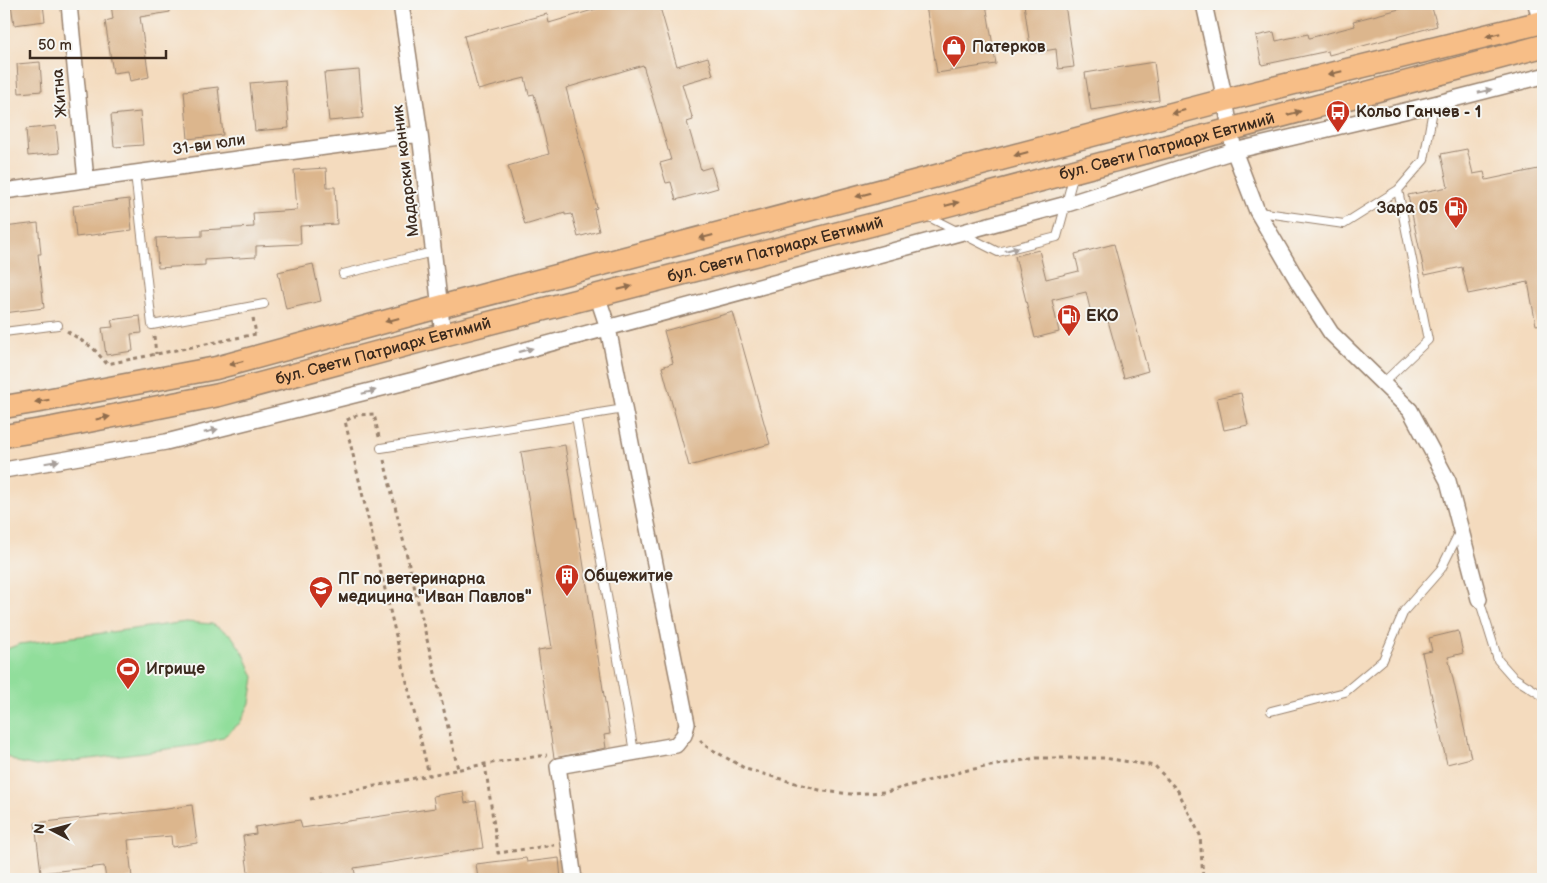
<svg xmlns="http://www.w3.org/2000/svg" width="1547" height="883" viewBox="0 0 1547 883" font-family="'Balsamiq Sans',sans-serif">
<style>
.green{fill:#91de9b;stroke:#66845c}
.building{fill:#dcb68d}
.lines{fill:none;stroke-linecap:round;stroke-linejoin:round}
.lane-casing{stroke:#98826e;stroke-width:10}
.street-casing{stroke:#98826e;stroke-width:18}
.primary-casing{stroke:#98826e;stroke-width:25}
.path{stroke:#98826e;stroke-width:3;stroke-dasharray:4 4;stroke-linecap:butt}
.lane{stroke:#fff;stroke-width:8}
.street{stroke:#fff;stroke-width:15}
.primary{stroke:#f7be87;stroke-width:22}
.oneway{fill:#906d4d}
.oneway2{fill:#a79f9a}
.labels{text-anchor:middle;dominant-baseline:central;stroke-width:4;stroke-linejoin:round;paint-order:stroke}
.poi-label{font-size:16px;font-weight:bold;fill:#3b2a1e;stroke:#f6f6f2;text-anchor:start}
.street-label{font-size:16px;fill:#3b2a1e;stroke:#f6f6f2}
</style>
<rect width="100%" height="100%" fill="#f6f6f2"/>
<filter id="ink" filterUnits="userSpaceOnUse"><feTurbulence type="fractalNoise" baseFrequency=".02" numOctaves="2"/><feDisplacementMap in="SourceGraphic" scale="10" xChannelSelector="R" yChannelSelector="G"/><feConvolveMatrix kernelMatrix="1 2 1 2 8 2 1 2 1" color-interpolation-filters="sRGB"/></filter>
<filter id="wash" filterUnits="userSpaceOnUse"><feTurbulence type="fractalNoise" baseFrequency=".0096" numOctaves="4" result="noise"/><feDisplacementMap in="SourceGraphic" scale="20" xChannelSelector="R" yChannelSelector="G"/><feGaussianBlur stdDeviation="1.12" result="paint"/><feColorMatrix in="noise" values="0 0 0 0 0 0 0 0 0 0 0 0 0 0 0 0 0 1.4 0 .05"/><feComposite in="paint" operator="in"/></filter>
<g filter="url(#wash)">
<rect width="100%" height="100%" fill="#f4dbbe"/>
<path class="green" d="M186,622L212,624L231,635L244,654L254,677L250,703L240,723L222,738L198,745L36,766L17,762L4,754V650L20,644Z"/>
<g id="blocks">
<path class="building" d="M11,4H43L45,21L14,25Z
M111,4H169L170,12L140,17L149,77L130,81L128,71L113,73L105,21L113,19Z
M613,4H659L677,66L708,57L713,75L682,84L693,120L687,122L701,170L711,167L718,188L676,200L671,182L666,183L660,163L671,160L643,65L566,88L597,208L594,209L599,231L578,237L572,214L565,215V213L525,225L508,166L549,154L534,94L529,95L525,78L478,90L464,36L547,14L549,23Z
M941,4H986L996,64L937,73L926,6Z
M1024,4H1065L1074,67L1058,69L1056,49L1031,53Z
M1419,4H1431L1437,26L1329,55L1328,51L1262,65L1256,36L1274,32L1276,41L1308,34L1309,38L1355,26L1353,21Z
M40,62L42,91L19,93L17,64Z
M1154,62L1159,100L1091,110L1085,73Z
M359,70L363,118L329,121L324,73Z
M285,80L289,128L255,131L250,83Z
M218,87L223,135L188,139L184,91Z
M140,112L143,145L114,147L111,115Z
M56,126L59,153L28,156L26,129Z
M1467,149L1473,174L1484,172L1486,180L1543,168V324L1536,325L1528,282L1468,294L1462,267L1425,275L1408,195L1448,187L1441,154Z
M326,168L327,187H335L337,224L300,226L301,244L256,246V257L205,260V265L158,268L156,238L202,236V230L254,227L253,213L297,210L294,170Z
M129,199L132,230L76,237L73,206Z
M38,223L41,254H38L44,308L4,313V227Z
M1114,244L1148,371L1124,378L1105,310L1091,313L1086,292L1052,300L1059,332L1035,338L1015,256L1039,250L1046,279L1079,271L1075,254Z
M313,264L321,301L286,309L278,272Z
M733,312L770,444L689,466L662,367L673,363L664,331Z
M140,316L142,333L131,334L133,351L106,355L102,328L113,327L111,320Z
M1241,393L1248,425L1224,430L1217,398Z
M565,445L610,734L604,735L606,748L554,758L538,650L552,648L521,452Z
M1458,631L1463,653L1448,657L1471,758L1447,764L1422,653L1432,651L1429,638Z
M463,791L465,803L476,801L483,848L354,868L356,879H325L324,874L288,879H249L243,836L256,834L255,827L300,820L302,828L435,808L433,796Z
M192,805L197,843L172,847L171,836L128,840L132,878L106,879L104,866L41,873L35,823L167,809Z
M526,858L527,862L559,858L561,879H478L476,864Z"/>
</g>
</g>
<g filter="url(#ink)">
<use href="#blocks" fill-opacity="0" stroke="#98826e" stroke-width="1"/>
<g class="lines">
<g class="lane-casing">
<path id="lane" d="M135,173L152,325L264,304
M1259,212L1344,224L1398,190L1424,160L1434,104
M927,216L998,252L1057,237L1074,174
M343,274L433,252
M4,332L58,325
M1383,383L1428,340L1398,190
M576,416L634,752
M381,448L624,409
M1479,599L1498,660L1513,677L1543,696
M1271,711L1345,692L1383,660L1404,611L1441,569L1460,531"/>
</g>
<g class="street-casing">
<path id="street" d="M69,4L86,180
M401,4L420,134L443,335
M1204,4L1225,100L1234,151L1257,211L1300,285L1331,333L1410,410L1448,481L1479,599
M1536,4L1541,23
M4,191L420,134
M4,470L166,442L418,379L1067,204L1234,151L1434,104L1543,76
M574,879L558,766L676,745L684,735L687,724L608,328L597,295"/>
</g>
<g class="primary-casing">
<g id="primary">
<path d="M4,407L46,400L216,368L439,307L1225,100L1543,22"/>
<path id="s1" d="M4,436L53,428L219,395L443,335L921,212L1543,46"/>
</g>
</g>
<path class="path" d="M253,318L256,334
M67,331L93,348L107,364L256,334
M154,336L156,354
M379,437L374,414L357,415L345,421L429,775
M384,460L458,769
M700,740L704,745L746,769L823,791L851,794L886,792L968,770L1036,758H1104L1155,766L1178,791L1200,835L1203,879
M485,764L498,853L554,845
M310,799L485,764L547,755"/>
<use href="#lane" class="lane"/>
<use href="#street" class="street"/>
<use href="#primary" class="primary"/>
</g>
<defs><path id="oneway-solid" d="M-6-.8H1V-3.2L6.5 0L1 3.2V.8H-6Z" transform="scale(1.25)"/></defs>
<g class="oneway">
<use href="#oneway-solid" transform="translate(1493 35) rotate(166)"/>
<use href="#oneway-solid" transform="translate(1335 73) rotate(167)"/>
<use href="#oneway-solid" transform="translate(1178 112) rotate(165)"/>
<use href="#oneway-solid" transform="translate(1294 113) rotate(-15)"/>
<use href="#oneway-solid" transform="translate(1021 154) rotate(165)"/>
<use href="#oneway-solid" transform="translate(863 195) rotate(165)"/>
<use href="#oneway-solid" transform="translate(952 204) rotate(-15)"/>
<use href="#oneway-solid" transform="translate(706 237) rotate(165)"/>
<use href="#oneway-solid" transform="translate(625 288) rotate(-14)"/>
<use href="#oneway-solid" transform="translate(392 320) rotate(165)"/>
<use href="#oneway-solid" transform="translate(236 363) rotate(165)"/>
<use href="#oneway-solid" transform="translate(42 401) rotate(171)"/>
<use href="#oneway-solid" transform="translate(103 418) rotate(-11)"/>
</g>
<g class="oneway2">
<use href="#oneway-solid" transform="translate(1485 91) rotate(-14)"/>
<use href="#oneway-solid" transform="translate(1012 249) rotate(-15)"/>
<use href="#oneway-solid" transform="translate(526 350) rotate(-15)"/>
<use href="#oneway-solid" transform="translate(369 392) rotate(-14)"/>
<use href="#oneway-solid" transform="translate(211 431) rotate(-14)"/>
<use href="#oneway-solid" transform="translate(52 462) rotate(-10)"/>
</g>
</g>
<defs>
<g id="shop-pin" transform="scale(1.25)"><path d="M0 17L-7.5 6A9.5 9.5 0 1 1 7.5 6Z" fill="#c8321e" stroke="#f6f6f2"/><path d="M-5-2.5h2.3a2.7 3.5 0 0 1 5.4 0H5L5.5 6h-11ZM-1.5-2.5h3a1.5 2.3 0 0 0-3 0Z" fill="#fff"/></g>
<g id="bus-pin" transform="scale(1.25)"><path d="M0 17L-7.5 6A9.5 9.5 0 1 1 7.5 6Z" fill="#c8321e" stroke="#f6f6f2"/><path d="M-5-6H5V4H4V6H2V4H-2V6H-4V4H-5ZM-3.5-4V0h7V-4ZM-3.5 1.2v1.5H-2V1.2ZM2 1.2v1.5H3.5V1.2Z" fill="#fff"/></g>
<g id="fuel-pin" transform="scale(1.25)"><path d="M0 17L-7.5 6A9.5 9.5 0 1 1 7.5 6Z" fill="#c8321e" stroke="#f6f6f2"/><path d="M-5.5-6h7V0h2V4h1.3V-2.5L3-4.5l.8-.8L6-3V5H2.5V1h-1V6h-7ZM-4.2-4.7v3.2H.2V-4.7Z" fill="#fff"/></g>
<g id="building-pin" transform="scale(1.25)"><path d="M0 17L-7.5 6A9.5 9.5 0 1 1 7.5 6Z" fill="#c8321e" stroke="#f6f6f2"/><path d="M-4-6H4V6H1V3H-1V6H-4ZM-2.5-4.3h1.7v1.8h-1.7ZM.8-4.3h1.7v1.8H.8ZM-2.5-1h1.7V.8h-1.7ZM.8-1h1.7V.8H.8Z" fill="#fff"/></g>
<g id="school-pin" transform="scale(1.25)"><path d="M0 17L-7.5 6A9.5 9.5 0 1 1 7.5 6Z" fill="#c8321e" stroke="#f6f6f2"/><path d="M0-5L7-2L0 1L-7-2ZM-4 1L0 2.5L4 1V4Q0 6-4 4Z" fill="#fff"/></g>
<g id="stadium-pin" transform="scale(1.25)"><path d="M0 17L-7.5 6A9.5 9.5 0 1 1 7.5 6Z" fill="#c8321e" stroke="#f6f6f2"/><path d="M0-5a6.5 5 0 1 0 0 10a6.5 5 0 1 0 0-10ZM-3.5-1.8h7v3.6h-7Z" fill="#fff"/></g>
</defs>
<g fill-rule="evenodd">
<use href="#shop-pin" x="954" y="47"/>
<use href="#bus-pin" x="1338" y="112"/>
<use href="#fuel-pin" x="1456" y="208"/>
<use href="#fuel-pin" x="1069" y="316"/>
<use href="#building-pin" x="567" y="576"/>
<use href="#school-pin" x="321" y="588"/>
<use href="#stadium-pin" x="128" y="669"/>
</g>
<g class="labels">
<g class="poi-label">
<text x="972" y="47">Патерков</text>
<text x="1356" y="112">Кольо Ганчев - 1</text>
<text x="1438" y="208" text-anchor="end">Зара 05</text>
<text x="1086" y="316">EKO</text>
<text x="584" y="576">Общежитие</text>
<text x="338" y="579">ПГ по ветеринарна<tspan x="338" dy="18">медицина "Иван Павлов"</tspan></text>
<text x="146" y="669">Игрище</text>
</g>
<g class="street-label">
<text transform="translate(60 93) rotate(-95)">Житна</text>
<text transform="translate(209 145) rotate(-8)">31-ви юли</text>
<text stroke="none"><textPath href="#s1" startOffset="1199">бул. Свети Патриарх Евтимий</textPath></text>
<text transform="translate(406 171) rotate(-97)">Мадарски конник</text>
<text stroke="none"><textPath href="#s1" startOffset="794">бул. Свети Патриарх Евтимий</textPath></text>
<text stroke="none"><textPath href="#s1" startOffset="389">бул. Свети Патриарх Евтимий</textPath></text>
</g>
</g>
<rect width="1547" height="883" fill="none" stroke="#f6f6f2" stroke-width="20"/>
<g transform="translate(52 830) rotate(276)" stroke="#f6f6f2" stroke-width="4" paint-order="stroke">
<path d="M0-4L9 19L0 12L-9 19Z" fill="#3b2a1e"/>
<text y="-8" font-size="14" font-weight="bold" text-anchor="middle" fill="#3b2a1e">N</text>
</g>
<path d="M30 50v8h136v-8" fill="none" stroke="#3b2a1e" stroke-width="2.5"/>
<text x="38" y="50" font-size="15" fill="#3b2a1e" stroke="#f6f6f2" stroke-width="4" paint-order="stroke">50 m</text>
</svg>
